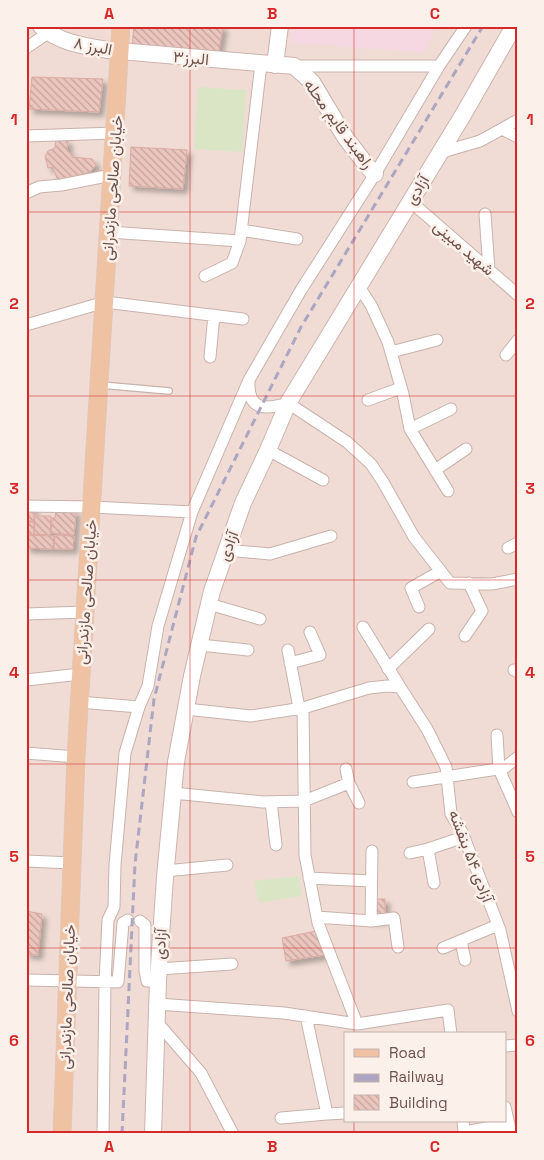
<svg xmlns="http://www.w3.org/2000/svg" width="544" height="1160" viewBox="0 0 544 1160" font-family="'Space Grotesk',Vazirmatn,sans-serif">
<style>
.residential{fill:#f0dcd4;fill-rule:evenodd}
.medical{fill:#f6d8e3}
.garden{fill:#d9e5c5}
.building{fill:url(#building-back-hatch);stroke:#dcaaa2;filter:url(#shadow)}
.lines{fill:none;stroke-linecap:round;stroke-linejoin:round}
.service-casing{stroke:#c8b3ac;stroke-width:8}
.minor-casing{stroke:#c8b3ac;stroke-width:13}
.secondary-casing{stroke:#cdb3ad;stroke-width:18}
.primary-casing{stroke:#d4cbca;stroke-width:19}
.service{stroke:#fff;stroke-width:5.5}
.minor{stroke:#fff;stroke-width:11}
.secondary{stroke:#fff;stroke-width:16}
.primary{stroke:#f0c2a4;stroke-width:18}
.rail{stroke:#ada5c1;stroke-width:3;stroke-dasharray:8 5;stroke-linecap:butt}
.grid{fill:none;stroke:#d62828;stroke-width:1;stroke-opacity:0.55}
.labels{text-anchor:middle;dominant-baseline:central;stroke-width:5;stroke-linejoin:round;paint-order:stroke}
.street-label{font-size:16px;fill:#6e514d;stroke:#fcf1ea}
.neatline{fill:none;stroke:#d62828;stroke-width:2}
.grid-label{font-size:16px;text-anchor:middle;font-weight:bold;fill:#d62828}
</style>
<defs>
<pattern id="building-back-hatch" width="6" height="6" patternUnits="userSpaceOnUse" patternTransform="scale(1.25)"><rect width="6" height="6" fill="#ebc6bf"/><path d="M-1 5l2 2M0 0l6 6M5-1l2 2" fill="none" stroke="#c3a39d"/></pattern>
<filter id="shadow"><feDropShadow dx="4.5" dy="4.5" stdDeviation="2.5" flood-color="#0004"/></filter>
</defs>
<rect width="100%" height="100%" fill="#f9ece4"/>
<path class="residential" d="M26,26H518V1134H26ZM345,1034H505V1121H345Z"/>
<path class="medical" d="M292,26H436L424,52L290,43Z"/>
<path class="garden" d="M198,87L246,90L242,152L194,149Z
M299,876L302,896L259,903L254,881Z"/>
<path class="building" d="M134,26H223L218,55L132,47Z
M32,77L103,79L99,112L29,109Z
M56,137L68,141L67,151L72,154V157L92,159L96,165L90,172L74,177L58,181L53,167L48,168L45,156L48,151L55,148Z
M131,147L187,150L183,189L129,186Z
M26,508H34V521H26Z
M56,509L76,511L74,535L51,533L52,518H55Z
M35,516H51L50,535L34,534Z
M26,522H34V535H26Z
M26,535L54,536L53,549L26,548Z
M55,535L74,536L73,549H54Z
M372,899H385V919L371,921Z
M26,911L42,914L38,955L26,954Z
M316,931L324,955L286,961L282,938Z"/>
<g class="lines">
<g class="service-casing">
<path id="service" d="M101,385L169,391"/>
</g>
<g class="minor-casing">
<path id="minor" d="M26,48L48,33
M294,66H439
M502,129L518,137
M26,136L115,133
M439,153L480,141L518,120
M26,193L39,187L61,185L112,175
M410,201L518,295
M485,214L489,270
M241,230L297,239
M109,232L240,241
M205,276L232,263L240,241L261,64
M359,287L371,305L388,342L403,394L410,429L448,491
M26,325L105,302L243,319
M391,352L437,340
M506,355L518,340
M210,357L214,315
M249,382C248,411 266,410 288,403L347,442L371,464L383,482L414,537L450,583L492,584L518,579
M368,400L401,388
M410,429L451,409
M268,450L323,480
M435,470L466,449
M26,506L92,507L192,512
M508,548L518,543
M226,550L270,554L331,536
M209,604L260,619
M419,607L411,588L441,571
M26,614L85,612
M363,627L400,687
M465,636L482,611L469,583
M200,645L248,650
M288,650L299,708
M290,663L320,655L310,632
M388,669L429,629
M514,670L518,672
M26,680L81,674
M79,702L139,707
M303,708L305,855L318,923L357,1024
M186,709L251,716L303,708L369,688L387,686L400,687L427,729L446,767L451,814L462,832L500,930L518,1011
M497,735L499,769L518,812
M26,753L76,757
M413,782L504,768L518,757
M349,783L359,803
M173,793L263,802L304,801L349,783L346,769
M271,802L276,845
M428,849L434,883
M410,853L428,849L464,837
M26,861L72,863
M165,871L227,865
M309,878L371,881
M317,917L371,921L372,851
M140,921L145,925V971L147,981H158
M371,921L394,918L398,947
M461,941L465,960
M443,948L498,925
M159,969L232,964
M26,980L118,982L123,923L128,920
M157,1004L284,1013L357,1024L448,1010L451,1034
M306,1016L327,1114L345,1113
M156,1021L201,1073L233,1134
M505,1046L518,1045
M505,1107L511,1134
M281,1118L327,1114
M463,1121L464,1132L509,1124
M103,1134L105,982L108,920L114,907L115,865L125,753L139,707L148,686L158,626L192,512L249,380L301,290L375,174L439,66L466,26"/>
</g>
<g class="secondary-casing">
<path id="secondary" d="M41,26C59,43 84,46 108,50L294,66L312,82L345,137L368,167L375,174
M275,65L280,26
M153,1134L158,981L165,877L176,762L192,676L212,591L243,503L268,450L288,403L463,115L514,26"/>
</g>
<g class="primary-casing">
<path id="primary" d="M62,1134L76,757L121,26"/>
</g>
<use href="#service" class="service"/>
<use href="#minor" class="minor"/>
<use href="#secondary" class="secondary"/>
<use href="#primary" class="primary"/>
<path class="rail" d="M122,1134L135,864L154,699L196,537L301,327L483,26"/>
</g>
<path class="grid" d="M190,26V1134M354,26V1034M26,212H518M26,396H518M26,580H518M26,764H518M26,948H518M354,1121V1134"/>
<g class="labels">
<g class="street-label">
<text transform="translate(93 46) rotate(11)">البرز ۸</text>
<text transform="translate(191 58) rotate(5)">البرز۳</text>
<text transform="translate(339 124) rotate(54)">راهبند قایم محله</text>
<text transform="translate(112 188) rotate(-86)">خیابان صالحی مازندرانی</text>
<text transform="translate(417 190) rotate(-59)">آزادی</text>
<text transform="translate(464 248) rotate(41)">شهید مبینی</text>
<text transform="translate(228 546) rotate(-70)">آزادی</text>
<text transform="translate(86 592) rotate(-86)">خیابان صالحی مازندرانی</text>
<text transform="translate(471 856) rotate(69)">آزادی ۵۴ بنفشه</text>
<text transform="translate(160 944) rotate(-86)">آزادی</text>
<text transform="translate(67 997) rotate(-88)">خیابان صالحی مازندرانی</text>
</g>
</g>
<rect width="544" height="1160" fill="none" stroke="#fcf1ea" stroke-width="55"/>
<rect x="344" y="1032" width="162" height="90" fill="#fcf1ea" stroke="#c3b1ab"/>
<rect x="354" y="1049" width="25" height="8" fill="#f0c2a4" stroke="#c3b1ab"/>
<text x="389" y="1058" font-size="15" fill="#6e514d">Road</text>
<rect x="354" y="1074" width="25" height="8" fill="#ada5c1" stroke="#c3b1ab"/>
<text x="389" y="1082" font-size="15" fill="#6e514d">Railway</text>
<rect x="354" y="1095" width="25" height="15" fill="url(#building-back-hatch)" stroke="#c3b1ab"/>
<text x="389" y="1108" font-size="15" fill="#6e514d">Building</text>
<rect x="28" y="28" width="488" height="1104" class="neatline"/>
<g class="grid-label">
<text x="109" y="19">A</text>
<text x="272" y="19">B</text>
<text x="435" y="19">C</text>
<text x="14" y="125">1</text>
<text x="530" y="125">1</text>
<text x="14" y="309">2</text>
<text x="530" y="309">2</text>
<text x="14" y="494">3</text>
<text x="530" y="494">3</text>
<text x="14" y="678">4</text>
<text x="530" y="678">4</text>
<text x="14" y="862">5</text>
<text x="530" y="862">5</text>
<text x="14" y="1046">6</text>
<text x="530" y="1046">6</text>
<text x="109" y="1152">A</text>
<text x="272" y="1152">B</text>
<text x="435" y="1152">C</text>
</g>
</svg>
